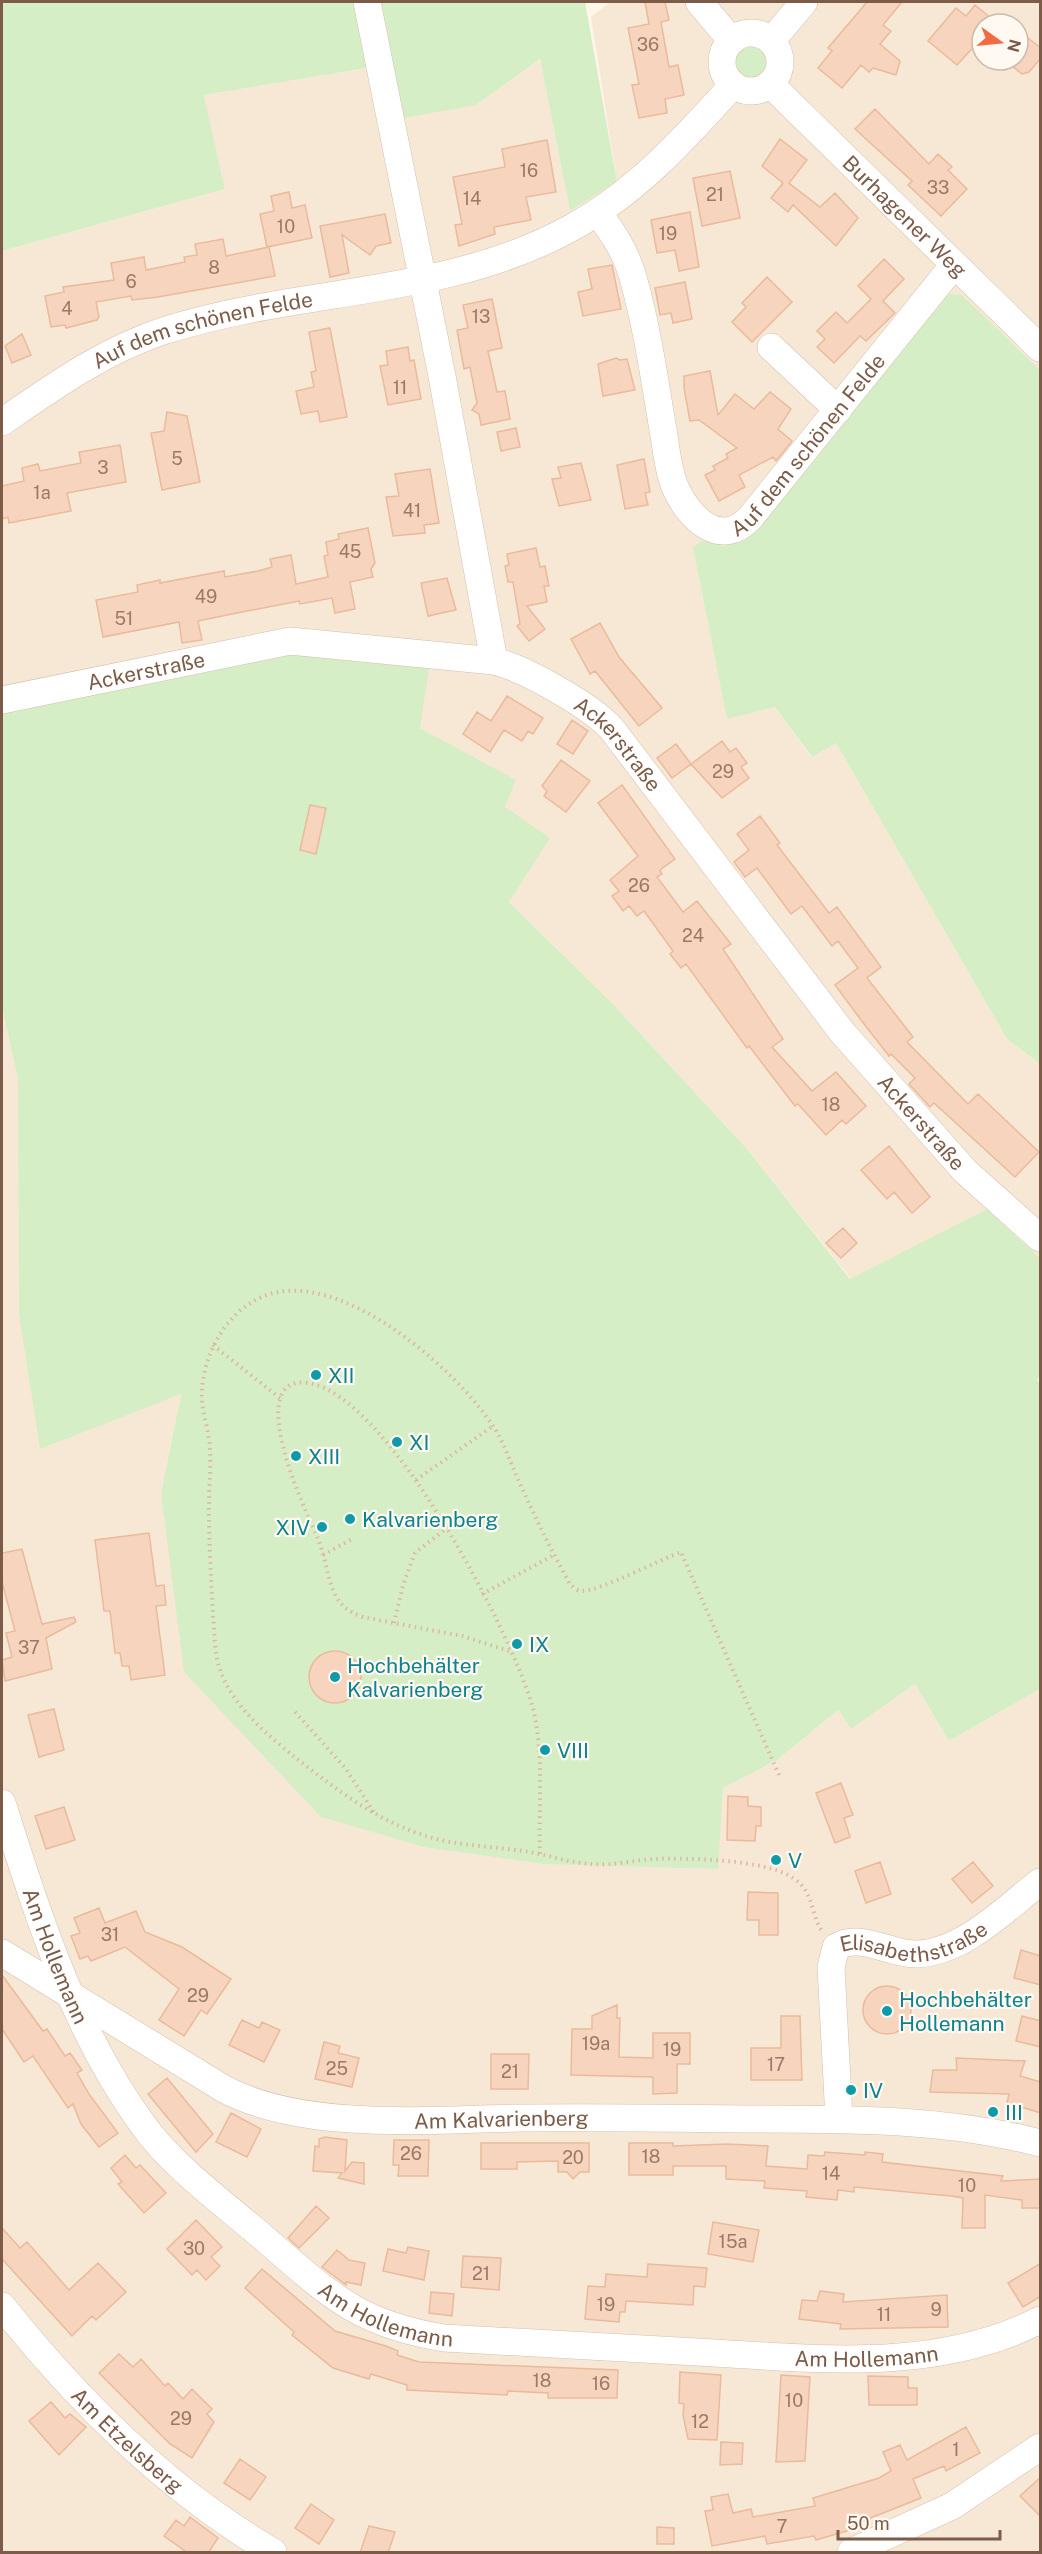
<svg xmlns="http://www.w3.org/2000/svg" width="1042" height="2554" viewBox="0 0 1042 2554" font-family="'Public Sans',sans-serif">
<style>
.residential{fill:#f7e8d6;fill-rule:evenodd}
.green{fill:#d6eec5}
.building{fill:#f6d4bd;stroke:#eaba9c;stroke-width:1.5}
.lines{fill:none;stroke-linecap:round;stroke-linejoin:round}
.minor-casing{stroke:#d4bfaf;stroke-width:28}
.path{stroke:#dcb7a0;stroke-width:4;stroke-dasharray:1.5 4.5;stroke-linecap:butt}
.minor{stroke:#fff;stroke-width:27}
.culture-dot{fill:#0f9aa8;stroke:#fff9f1;stroke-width:2}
.labels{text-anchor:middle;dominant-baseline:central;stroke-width:4.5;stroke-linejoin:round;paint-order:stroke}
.number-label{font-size:18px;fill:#9a7966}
.street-label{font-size:21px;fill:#7c5b49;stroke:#fff9f1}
.culture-label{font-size:21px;fill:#0d838f;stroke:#fff9f1;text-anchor:start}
</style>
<rect width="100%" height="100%" fill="#fef6e9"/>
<path class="residential" d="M610,2H1040V370L962,295L747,535L721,546L704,540L727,718L775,707L811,757L836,743L1007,1039L1040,1064V1258L987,1209L851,1279L748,1150L611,1002L509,902L505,807L515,780L420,728L2,710V251L225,189L204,95L368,68L476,105L540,59L570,211L617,182L591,17ZM982,24H1018V60H982Z
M2,1007L18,1080L41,1448L181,1393L161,1493L658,1866L717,1869L723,1788L777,1760L838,1710L851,1729L915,1684L949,1741L1040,1689V2552H2Z"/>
<path class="green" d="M2,2H585L617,182L570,211L540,59L476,105L381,122L367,68L204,95L225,189L2,251Z
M735 63a16 16 0 1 1 32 0a16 16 0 1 1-32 0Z
M942,293L962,295L1040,370V1064L1007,1039L836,743L812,757L775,707L727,719L693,547L704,540L722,546L747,535Z
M298,649L430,662L420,728L516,780L505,807L550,838L509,902L611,1002L748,1150L850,1279L987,1209L1040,1258V1375L1037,1380L1040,1383V1689L949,1741L915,1684L851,1729L838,1710L777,1760L723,1788L718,1869L545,1864L424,1847L321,1817L184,1672L161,1493L181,1394L40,1449L19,1314L18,1080L2,1007V710Z"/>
<path class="building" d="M645,2H665L669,20L661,22L669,67L678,65L684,95L665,99L667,113L639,118L632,85L639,84L628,28L649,24Z
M867,2H902L883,25L891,31L880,44L900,61L896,75L873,68L869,72L861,65L842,88L818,68L832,51L828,48Z
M975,5L992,19L988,24H982V38L957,65L928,41L956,8L966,16Z
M1028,38L1041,48V58L1029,72L1022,74L1007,62L1018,60V50Z
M875,109L929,164L938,154L952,167L948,170L967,189L941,216L908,185L912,181L855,129Z
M780,139L807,160L789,183L820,207L835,193L858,218L836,246L793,205L788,212L771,198L783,183L762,166Z
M547,140L556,192L526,197L531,220L494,227L495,234L459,246L455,225L462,224L453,177L505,167L502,149Z
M730,171L740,218L702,226L693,178Z
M289,192L292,208L305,205L312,238L267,247L260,214L274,211L271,196Z
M690,212L699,267L679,271L675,250L657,253L651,220Z
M385,214L391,243L376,246L370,255L342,235L349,273L330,277L320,226Z
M223,239L226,256L269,247L275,276L158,297L132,300L131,296L96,302L99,317L97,320L66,328L65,325L51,327L45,296L64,292L63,287L114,280L111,263L144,257L146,270L185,262L184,257L197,255L195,244Z
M884,259L904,279L883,301L895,313L866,341L860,336L834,363L817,347L825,339L817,331L836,312L847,323L871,299L858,286Z
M612,265L621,309L583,316L578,292L592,289L588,269Z
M767,277L792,302L752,342L732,322L746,307L742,303Z
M685,282L692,319L673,323L671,313L660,315L655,288Z
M492,299L502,348L488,351L497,392L505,391L510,419L481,425L479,414L472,410L477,403L470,367L464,369L457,330L468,328L463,305Z
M330,328L347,417L320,422L318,411L301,414L296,391L314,387L311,372L316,371L309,332Z
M22,334L31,355L12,363L5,346Z
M408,347L410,361L414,360L421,399L388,405L380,366L388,365L386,351Z
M616,358L620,360L627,359L635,390L603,396L598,364Z
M710,371L718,415L735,394L754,409L770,392L791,409L778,429L792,441L776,461L773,457L739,475L745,487L719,501L705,475L715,470L713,466L728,458L726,454L737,448L699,420L690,421L684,388V376Z
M167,412L187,416L200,482L162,490L151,433L164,431Z
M516,428L520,447L501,451L497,432Z
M120,445L126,482L67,493L71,511L9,523L8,517L2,519V486L24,481L22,468L38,464L40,471L81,463L79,452Z
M644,459L650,492L645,493L648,505L625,509L617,465Z
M581,463L591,500L559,506L552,479L561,478L558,467Z
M430,469L439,523L424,525L425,533L393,536L386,497L399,496L395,474Z
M368,528L375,563L371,569L373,577L350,582L355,609L335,613L332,598L300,604L299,601L232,614L198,621L202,640L182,643L179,622L103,637L96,600L138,592L137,585L160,580V583L224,571L225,577L258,571L272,567L270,559L291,555L296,584L328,577L324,556L328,555L326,542L339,539L338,534Z
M536,548L540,567L545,566L549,586H544L547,602L527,606L545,629L529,641L517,626L520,624L513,582H508L505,566L509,565L507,554Z
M447,578L456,610L428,616L421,583Z
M600,623L619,657L662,708L639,726L595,671L590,674L571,639Z
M507,696L543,718L533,734L528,731L522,741L504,730L490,752L463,734L477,712L491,721Z
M572,720L588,731L573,754L557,744Z
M722,741L730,752L736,748L747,763L741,767L749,778L722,798L691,764Z
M676,744L691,764L672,778L657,758Z
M561,760L590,781L566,812L544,796L547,791L542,786Z
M622,785L675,859L660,870L662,874L657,877L683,912L697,901L731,944L723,949L783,1039L772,1047L812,1091L836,1072L866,1106L846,1124L842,1120L826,1135L798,1104L795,1106L749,1046L747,1048L686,964L681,968L670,954L673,951L644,911L637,916L629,906L623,911L612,896L619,891L610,880L638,856L598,803Z
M310,805L326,808L316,854L300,850Z
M760,816L780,843L777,845L829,913L837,907L881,967L867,978L913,1037L907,1042L968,1104L978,1094L1039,1152L1015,1177L934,1103L930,1107L909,1084L915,1078L891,1054L889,1056L861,1020L835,985L858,968L838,941L832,946L802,906L791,914L757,868L745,877L734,862L749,850L737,834Z
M889,1146L930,1197L912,1213L894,1192L887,1199L861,1170Z
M843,1228L857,1243L841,1258L826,1243Z
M149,1533L156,1586L164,1585L166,1605L156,1606L165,1675L131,1680L129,1666H122L120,1653H115L110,1611H104L95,1540Z
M22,1549L42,1624L74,1617L76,1622L46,1638L52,1669L5,1681L2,1660L12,1657L6,1633L15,1631L2,1582V1553Z
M309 1677a26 26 0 1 1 52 0a26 26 0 1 1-52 0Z
M54,1709L64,1750L39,1757L28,1715Z
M841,1783L853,1815L844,1818L850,1837L835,1843L816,1793Z
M728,1796L748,1797V1806L761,1807V1826H756L755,1841L727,1840Z
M64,1807L75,1840L46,1849L35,1816Z
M880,1862L891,1894L866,1903L855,1871Z
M973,1862L993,1886L972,1903L952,1879Z
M748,1892L778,1893V1935H759V1920H747Z
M99,1908L105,1923L136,1911L145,1932L182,1947L231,1979L207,2014L201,2010L184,2036L159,2020L179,1989L125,1947L91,1961L88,1956L80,1959L71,1936L80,1933L74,1918Z
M1021,1950L1041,1956V1985L1014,1978Z
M2,1975L43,2031L47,2029L65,2056L70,2053L82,2070L77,2073L89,2094L118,2133L99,2147L81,2124L73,2104L68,2108L33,2056L24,2062L2,2029Z
M863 2010a24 24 0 1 1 48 0a24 24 0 1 1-48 0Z
M617,2005V2018H620L619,2057L653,2058V2033H690V2064H677V2093L653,2094V2077L571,2075L572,2029H592V2016Z
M781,2016H800L802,2080H751V2048H781Z
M1022,2016L1041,2021V2047L1016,2041Z
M242,2020L259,2028L262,2022L280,2030L264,2062L229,2045Z
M324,2042L340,2046L338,2053L359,2058L352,2087L315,2079Z
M491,2054H529L528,2089H491Z
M956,2058L1025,2061L1020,2076L1041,2082V2113L1007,2103L1009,2094L930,2092L933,2070H957Z
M167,2078L213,2134L196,2152L148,2094Z
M231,2113L261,2129L247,2157L216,2142Z
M325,2137L347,2140L345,2171L352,2162L364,2163V2184L338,2178L342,2173L313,2171L315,2146L319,2147V2139Z
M394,2140H429L428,2176H398L399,2165H393Z
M481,2143H589V2172H580L573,2179L567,2172H558V2161L517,2162V2169H481Z
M629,2143H673V2146L727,2144L768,2146L766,2166L807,2169L808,2155L824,2156L825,2152L865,2155V2152L883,2154L882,2162L1003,2176L1001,2181L1041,2179V2208H1022V2200L985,2195V2228H962L963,2198L951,2196L854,2187V2192L838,2190L837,2200L806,2197L807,2191L764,2188L765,2181L726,2179V2166H673V2175H629Z
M125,2155L136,2168L140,2165L166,2193L144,2213L118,2184L122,2182L111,2168Z
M316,2206L329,2218L299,2248L288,2238Z
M196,2220L222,2247L211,2257L220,2266L206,2280L197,2270L192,2275L167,2249Z
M713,2222L759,2230L753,2262L708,2254Z
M2,2228L20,2248L27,2242L69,2290L98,2263L126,2292L96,2320L92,2316L72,2336L2,2259Z
M408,2247L429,2251L424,2280L383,2271L388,2249L406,2253Z
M337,2250L349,2260L365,2263L361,2285L346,2282V2285L322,2267Z
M463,2256L501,2258L499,2290L461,2287Z
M1041,2263V2296L1023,2307L1008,2283Z
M648,2264L707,2268L705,2287L694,2286L693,2305L626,2301L625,2312H620L619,2322L585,2319L588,2286L605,2287L606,2274L647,2277Z
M262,2269L335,2331L386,2346L398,2351L397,2355L419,2362L618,2370L617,2398H548V2393L508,2391L507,2395L407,2390V2385L371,2374L369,2379L333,2368L292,2335L294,2332L245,2288Z
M820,2291L844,2294L843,2302L947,2295L948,2327L840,2329L841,2324L799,2319L802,2300L817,2301Z
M431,2292L454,2294L452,2316L429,2313Z
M119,2354L133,2367L141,2359L165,2386L168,2383L183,2399L192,2389L212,2409L207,2414L214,2422L192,2458L170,2444L99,2373Z
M680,2372L721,2375L717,2440L688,2439L683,2415L684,2404L679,2403Z
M781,2375L810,2377L805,2461L776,2462Z
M868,2376L908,2377V2388H917V2405H869Z
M51,2402L65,2418L70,2414L86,2427L59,2455L29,2421Z
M966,2427L980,2453L946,2471L944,2466L913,2479L921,2498L858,2523L860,2527L816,2540L814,2536L767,2544L765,2536L712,2546L705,2511L713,2510L711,2497L728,2494L733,2513L751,2509L753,2517L815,2506L813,2498L879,2478L891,2471L883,2452L900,2445L907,2460Z
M721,2442L743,2443L742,2464L720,2465Z
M240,2459L266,2477L250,2500L224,2483Z
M1041,2477V2517L1020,2496Z
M311,2504L334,2520L319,2544L295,2528Z
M190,2517L218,2538L208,2553H188L164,2536L176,2520L184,2526Z
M369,2526L395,2532L388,2553H360Z
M657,2527L674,2528V2544H657Z"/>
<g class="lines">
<g class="minor-casing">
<g id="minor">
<path d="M367,2L442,376L494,661"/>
<path d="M699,2L732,41"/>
<circle cx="751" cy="62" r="29"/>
<path d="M771,41L804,2"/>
<path id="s1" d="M770,84L1040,348"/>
<path id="s2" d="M598,213C614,234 627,254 634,281C647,328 654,376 662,424C666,444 667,468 675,487C688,517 720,550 750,518L953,266"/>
<path d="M771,347L838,410"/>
<path id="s3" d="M2,422C53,387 103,351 163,331C296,288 446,297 571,228C636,193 684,139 733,85"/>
<path id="s4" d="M2,700L290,641L494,661C524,668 589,705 611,728L842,1032L965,1171L1040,1238"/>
<path id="s5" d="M2,1803C38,1915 73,2029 143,2125C172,2166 227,2206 265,2239C329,2294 357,2324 444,2338C528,2343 613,2347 697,2352C812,2358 934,2374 1040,2320"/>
<path id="s6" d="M2,1953L224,2089C304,2131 430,2120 519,2118C595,2117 671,2118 747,2119C845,2119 945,2118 1040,2143"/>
<path id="s7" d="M839,2119L831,1967L836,1947C861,1932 890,1955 917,1954C964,1952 1006,1908 1040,1882"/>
<path id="s8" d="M2,2306C77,2400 168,2491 273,2552"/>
<path d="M851,2552L952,2506L1040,2447"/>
</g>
</g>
<path class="path" d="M213,1345L281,1399
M416,1480L493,1426
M323,1555L354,1538
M482,1594L554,1555
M394,1623L403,1585L415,1553L448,1527
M509,1651L462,1636L363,1617C331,1607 331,1582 323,1554C319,1540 314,1528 308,1516C297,1492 247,1374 308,1383C388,1394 511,1632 532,1705C545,1752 538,1806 540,1854
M295,1712L346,1769L375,1814
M779,1775L681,1552C659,1560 602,1590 582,1591C577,1591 573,1587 570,1584C552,1552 536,1519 521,1486C512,1467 506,1447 495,1429C458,1370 339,1266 264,1296C227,1311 205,1351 202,1389C200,1411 210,1430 210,1451C211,1469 209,1488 209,1506C209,1542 211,1579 213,1616C215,1636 214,1658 223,1677C236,1709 270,1737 296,1758C342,1794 386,1828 445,1841C471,1846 497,1847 523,1851C546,1854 569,1863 592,1864C612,1866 634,1860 655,1859C689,1858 765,1859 793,1878C814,1891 810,1913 822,1931"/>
<use href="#minor" class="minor"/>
</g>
<g class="culture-dot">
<circle cx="316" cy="1375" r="6"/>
<circle cx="397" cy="1442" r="6"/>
<circle cx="296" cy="1456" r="6"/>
<circle cx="350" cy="1519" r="6"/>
<circle cx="322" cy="1527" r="6"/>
<circle cx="517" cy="1644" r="6"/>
<circle cx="335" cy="1677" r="6"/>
<circle cx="545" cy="1750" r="6"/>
<circle cx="776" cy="1860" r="6"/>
<circle cx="887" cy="2011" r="6"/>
<circle cx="851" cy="2090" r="6"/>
<circle cx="993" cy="2112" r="6"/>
</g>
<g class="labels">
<g class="number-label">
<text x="648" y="44">36</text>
<text x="529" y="170">16</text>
<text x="938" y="187">33</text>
<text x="715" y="194">21</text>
<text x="472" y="198">14</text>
<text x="286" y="226">10</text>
<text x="668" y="233">19</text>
<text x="214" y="267">8</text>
<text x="131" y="281">6</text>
<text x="67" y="308">4</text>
<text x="481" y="316">13</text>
<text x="400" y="387">11</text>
<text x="177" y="458">5</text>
<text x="103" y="467">3</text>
<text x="42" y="492">1a</text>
<text x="412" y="510">41</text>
<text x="350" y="551">45</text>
<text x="206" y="596">49</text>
<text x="124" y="618">51</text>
<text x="723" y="771">29</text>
<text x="639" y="885">26</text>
<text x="693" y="935">24</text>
<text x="831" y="1104">18</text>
<text x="29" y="1647">37</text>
<text x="110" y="1934">31</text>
<text x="198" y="1995">29</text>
<text x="596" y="2043">19a</text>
<text x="672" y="2049">19</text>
<text x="776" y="2064">17</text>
<text x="337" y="2068">25</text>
<text x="510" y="2071">21</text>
<text x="411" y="2153">26</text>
<text x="651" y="2156">18</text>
<text x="573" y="2157">20</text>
<text x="831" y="2173">14</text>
<text x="967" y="2185">10</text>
<text x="733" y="2241">15a</text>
<text x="194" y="2248">30</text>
<text x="481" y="2273">21</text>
<text x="606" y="2304">19</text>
<text x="936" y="2309">9</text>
<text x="884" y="2314">11</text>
<text x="542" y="2380">18</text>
<text x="601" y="2383">16</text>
<text x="794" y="2400">10</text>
<text x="181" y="2418">29</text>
<text x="700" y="2421">12</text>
<text x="956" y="2449">1</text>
<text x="782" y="2526">7</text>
</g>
<g class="street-label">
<text stroke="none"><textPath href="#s1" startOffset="189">Burhagener Weg</textPath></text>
<text stroke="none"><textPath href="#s3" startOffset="224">Auf dem schönen Felde</textPath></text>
<text stroke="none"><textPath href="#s2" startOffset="480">Auf dem schönen Felde</textPath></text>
<text stroke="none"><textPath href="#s4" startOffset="147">Ackerstraße</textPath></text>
<text stroke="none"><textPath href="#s4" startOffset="651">Ackerstraße</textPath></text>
<text stroke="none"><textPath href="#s4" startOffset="1137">Ackerstraße</textPath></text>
<text stroke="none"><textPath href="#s7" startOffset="254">Elisabethstraße</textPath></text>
<text stroke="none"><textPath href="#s5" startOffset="162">Am Hollemann</textPath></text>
<text stroke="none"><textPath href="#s6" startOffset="542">Am Kalvarienberg</textPath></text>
<text stroke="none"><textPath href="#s5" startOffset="666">Am Hollemann</textPath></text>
<text stroke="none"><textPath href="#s5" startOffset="1152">Am Hollemann</textPath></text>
<text stroke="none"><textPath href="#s8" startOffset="184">Am Etzelsberg</textPath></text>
</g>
<g class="culture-label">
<text x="328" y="1375">XII</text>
<text x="409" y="1442">XI</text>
<text x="308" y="1456">XIII</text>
<text x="362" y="1519">Kalvarienberg</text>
<text x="310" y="1527" text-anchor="end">XIV</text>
<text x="529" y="1644">IX</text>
<text x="347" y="1665">Hochbehälter<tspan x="347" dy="24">Kalvarienberg</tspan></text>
<text x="557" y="1750">VIII</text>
<text x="788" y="1860">V</text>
<text x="899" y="1999">Hochbehälter<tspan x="899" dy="24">Hollemann</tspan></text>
<text x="863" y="2090">IV</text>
<text x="1005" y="2112">III</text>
</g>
</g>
<rect width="1042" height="2554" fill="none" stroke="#7c5b49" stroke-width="6"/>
<g transform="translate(1000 42) rotate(105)"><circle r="28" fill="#fff9f1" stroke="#cbbaae" stroke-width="1.5"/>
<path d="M0-4.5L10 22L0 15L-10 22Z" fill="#f26a44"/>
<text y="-9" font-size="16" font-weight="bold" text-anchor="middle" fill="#7c5b49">N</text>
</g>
<path d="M838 2530v9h162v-9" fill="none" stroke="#7c5b49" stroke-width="3"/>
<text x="847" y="2530" font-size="18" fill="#7c5b49" stroke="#fff9f1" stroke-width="4.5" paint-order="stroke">50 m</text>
</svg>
